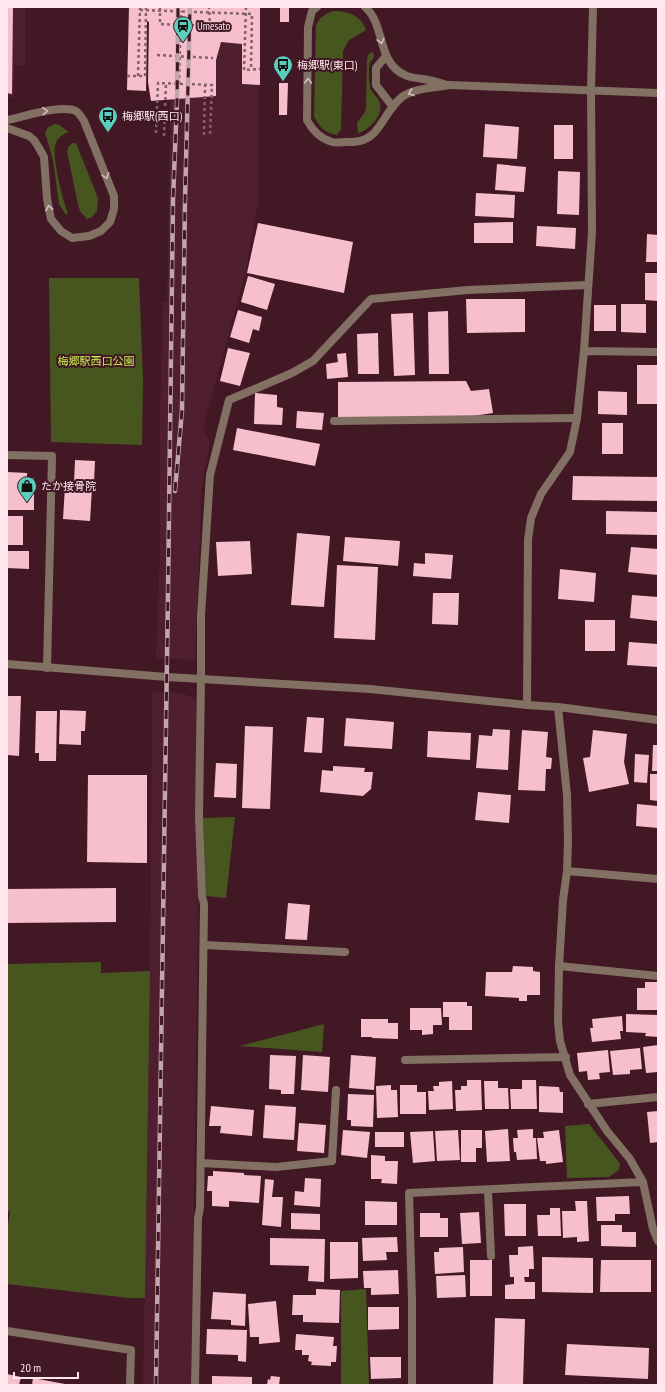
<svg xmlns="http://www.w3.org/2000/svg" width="665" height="1392" viewBox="0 0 665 1392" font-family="'PT Sans Narrow','Noto Sans JP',sans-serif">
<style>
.built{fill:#501f2f}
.green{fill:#47561f}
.building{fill:#f7bfcd}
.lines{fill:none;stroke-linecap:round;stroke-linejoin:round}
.path{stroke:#84616b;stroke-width:2.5;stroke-dasharray:3 3;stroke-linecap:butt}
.service{stroke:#827163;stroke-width:8}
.minor{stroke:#827163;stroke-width:8}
.tertiary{stroke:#827163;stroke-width:8}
.rail-casing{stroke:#c3a5ad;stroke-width:4.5}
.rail{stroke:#421825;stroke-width:3;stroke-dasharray:9;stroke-linecap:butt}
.oneway{stroke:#d3bebd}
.labels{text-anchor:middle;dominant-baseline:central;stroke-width:4;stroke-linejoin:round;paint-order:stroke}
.poi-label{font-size:11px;fill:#ffe7ed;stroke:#421825;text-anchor:start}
.park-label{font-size:11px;fill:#c7ed52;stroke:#421825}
</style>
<rect width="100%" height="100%" fill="#421825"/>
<path class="built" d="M7,7H25V65H14V97H7Z
M172,7H217L221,42L242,44V84L258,85V204L245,275L203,427L210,443L202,482L195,660L156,658L160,552V413L163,302H167Z
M152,691L182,693L196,699V812L198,924L191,1385H143L150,971Z"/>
<path class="green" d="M333,11C347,11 361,15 366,30L349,40L343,51L341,129L337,135C325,133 319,127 314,116L316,25C320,17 325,14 333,11Z
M372,52H373L374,57C373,59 371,60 370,62C368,65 369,86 371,90C373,94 379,98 380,103C383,116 369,130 358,133L357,123L365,112L366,107L367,60L368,55Z
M55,124L59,125L69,132C62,134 57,138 55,146C52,157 63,202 68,213L66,215L59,204L53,160L45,133L48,127Z
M73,143H76L98,198L97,211L92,217L87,219L80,211L78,205L67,151L69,146Z
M49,278H139L143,379L142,445L51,442Z
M235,817L226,898L206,896L203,818Z
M101,962V973L150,971L145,1298H129L7,1284V1230L10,1213L7,1209V964Z
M324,1024L322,1052L240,1046Z
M589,1124L618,1161L620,1164L619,1170L609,1177L567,1178L565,1126Z
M366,1289L369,1385H341V1291Z"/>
<path class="building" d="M7,7H13L12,94L7,93Z
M129,7H260V85L242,84V44L221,42L216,60V96L151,101L148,82L149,22L147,21L146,91L127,90Z
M280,7H289V22H280Z
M279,83H288L287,115H279Z
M485,124L519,127L517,159L483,157Z
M554,125H573V159H554Z
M497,164L526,167L524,192L495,190Z
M558,171L580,172L579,215L557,214Z
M476,193L515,195L514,218L475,216Z
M513,222V243H474V223Z
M258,223L353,242L344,293L247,273Z
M537,226L576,228L575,249L536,246Z
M647,234L658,235V262H646Z
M645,273H658V301L645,300Z
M248,276L275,284L267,310L241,302Z
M466,299H525V332L467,333Z
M621,304H646V333L621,332Z
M594,305H616V331H594Z
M238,310L262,317L259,331L253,329L249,343L230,337Z
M448,311L449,374H429L428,312Z
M413,313L415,375L394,376L391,314Z
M378,333L379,374H358L357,334Z
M228,348L250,353L240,386L220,381Z
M346,353L348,377L327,379L326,364L338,362L337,354Z
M637,365H658V404H637Z
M466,381L471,391L489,389L493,413L466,417H338V382Z
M598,391L627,392V415L598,414Z
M255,393L277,395V407L283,408L282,425L254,424Z
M297,411L324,413L322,430L296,428Z
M602,423H623V454H602Z
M237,428L320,444L315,466L233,450Z
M75,460L95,461L94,483H74Z
M7,472L27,473V478H34V510H7Z
M573,476L658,477V501L572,500Z
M65,486L92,488L90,521L63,519Z
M606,511L658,512V535L606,534Z
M7,516H23V545H7Z
M297,533L330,536L324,607L291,605Z
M345,537L400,541L398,566L343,561Z
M250,541L252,574L218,576L216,542Z
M631,547L658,549V575L628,572Z
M7,551H29V569L7,568Z
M425,553L453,555L451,579L413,576L414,563L425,564Z
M337,565L378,567L375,640L334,638Z
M560,569L596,573L594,602L558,599Z
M433,593H459L458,625L432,624Z
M632,595L658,597V621L630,618Z
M585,620H615V651H585Z
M629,642L658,644V667L627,665Z
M7,696H21L19,756L7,755Z
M60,710L86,711L85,731H81V745L59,744Z
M36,711H57L56,761H39V753H35Z
M307,717L324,718L322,753L304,752Z
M346,718L394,722L392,749L344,746Z
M245,726L273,727L270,809L242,808Z
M493,729L510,730L508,770L476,768L479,735L492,736Z
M522,730L548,732L546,757L552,758L551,769H546L545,791L518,790Z
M593,730L627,734L624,762L629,784L589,792L583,758L590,757Z
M428,731L471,733L470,760L427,757Z
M653,745H658V771H652Z
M635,754L649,755L647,783L634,782Z
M216,763L237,764L236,798L214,797Z
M333,766L365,768L364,772H373L371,789L363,796L320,792L322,770L333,771Z
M650,774H658V801L650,800Z
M88,775H147V863L87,862Z
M478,792L511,795L509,823L475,820Z
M637,804L658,806V828L636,826Z
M116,888V922L7,923V889Z
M288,903L310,905L307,940L285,939Z
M513,966L533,967V971L540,972V995H527V1001H519V998L485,996L486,972H512Z
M645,982H658V1010H637V988H645Z
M443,1002H467V1006H472V1030H449V1017H443Z
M410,1008H441L442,1025H433V1034L422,1035V1030H410Z
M626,1014L658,1015V1037L645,1036L646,1033L626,1032Z
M622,1016L623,1031H620L621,1039L592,1042L590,1028H593L592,1019Z
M361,1019H388V1023H398V1039L372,1038V1037H361Z
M658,1045V1072L646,1073L643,1047Z
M640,1048L642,1069L630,1070V1074L613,1075L610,1051Z
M608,1050L610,1072L599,1073L600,1079L588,1080L587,1071L579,1072L577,1053Z
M270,1055L296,1056L294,1094H281V1090L269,1089Z
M303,1055L330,1057L328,1092L301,1090Z
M351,1055L376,1057L374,1090L349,1088Z
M467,1080H481L482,1110L456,1111L455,1090H461V1086H467Z
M522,1080H536L537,1109H511L510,1089H522Z
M452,1081L453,1109L429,1110L428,1091H434L433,1086H439V1082Z
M484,1081H498V1088H508L509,1109H485Z
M391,1085V1090H397L398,1117L377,1118L376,1086Z
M400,1085H417V1092H426V1114H400Z
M539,1086L559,1087L560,1092H563V1113L539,1112Z
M348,1094L374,1095L373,1127L351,1126V1120H347Z
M265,1105L296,1107L294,1140L263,1138Z
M211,1106L254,1110L252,1136L220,1133L221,1126H209Z
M658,1111V1142L650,1143L647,1112Z
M299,1123L326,1125L324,1153L297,1151Z
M508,1129L510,1161L487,1162L485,1131Z
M533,1129V1138H536L537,1159L517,1160L516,1152H514L513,1138H518L517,1130Z
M343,1130L370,1132L367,1158L341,1155Z
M458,1130L460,1160L437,1161L435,1131Z
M461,1130H482V1148H476V1162H461Z
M559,1130L563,1162L546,1164V1161H540L537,1138H544L543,1132Z
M433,1131L435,1161L413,1163L410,1132Z
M375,1132H404V1147H375Z
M371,1155L385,1156V1161H398L397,1184L381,1183L382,1179H371Z
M213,1171L244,1173V1175L261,1176L259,1203L229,1201V1207L212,1206V1191H207L208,1176H213Z
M305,1178L321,1179L320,1207L294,1205L295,1191L304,1192Z
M265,1179L274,1180L272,1197H283L281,1227L262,1225Z
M629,1196L630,1214H615V1221H597L596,1197Z
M365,1201L397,1202V1225H365Z
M575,1201H587L589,1241L577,1242V1237L563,1238L562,1211H576Z
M504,1204H526V1236H505Z
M550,1208H560L561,1236H538L537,1215H550Z
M479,1212L481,1243L462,1244L460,1213Z
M291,1213L320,1214V1230L291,1229Z
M420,1213H440V1218H448V1237H420Z
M601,1225H622V1232H636V1247L601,1246Z
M397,1237L398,1252H386L387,1260L363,1261L362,1238Z
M270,1238L325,1239L324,1282L308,1281L309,1266L270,1265Z
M330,1242H358V1278L330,1279Z
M533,1246L534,1269H529V1277H524L525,1282H535V1299H505V1285L514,1284V1277H510L509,1255H518V1247Z
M463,1247L464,1272L435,1274L434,1252H439V1248Z
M542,1257L593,1258V1293L542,1292Z
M470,1260H492V1296H470Z
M601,1260H651V1292H600Z
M398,1270L399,1294L371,1295V1288H364L363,1271Z
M465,1275L466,1297L437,1298L436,1276Z
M316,1289L340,1290L339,1323L303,1322V1315H292L293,1295H316Z
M213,1292L246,1294L245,1326L231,1325V1320L211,1319Z
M276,1301L280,1342L259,1344V1337H250L248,1304Z
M368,1307H399V1329L368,1330Z
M495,1318L525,1319L523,1385H493Z
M207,1329L247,1330L246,1362L238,1361V1355L206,1354Z
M296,1334L334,1337L333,1346H337L336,1362H331V1366L311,1365L312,1362L308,1361L309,1355H302V1350H295Z
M567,1344L649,1348L648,1379L565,1375Z
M370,1357H401V1378L371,1379Z
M7,1374L21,1377L19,1385H7Z
M212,1376L252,1377V1385H212Z
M271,1376L280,1377L279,1385H267L268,1379L270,1380Z
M33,1378L65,1384V1385H32Z"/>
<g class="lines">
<path class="path" d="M160,7V24L210,26L209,7
M246,7L244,70L260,69
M140,10L252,14L251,69
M157,55L213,58
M127,76H145L146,7
M138,76L140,7
M179,84L181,11
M156,133L158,83L212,85L210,135
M204,135L205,85
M164,136L166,83"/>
<path class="service" d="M334,421L577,418
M201,678V616L210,475L229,400L292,373L313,361L371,299L468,290L588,285
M559,966L658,976
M201,1163L276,1167L332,1161L336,1090"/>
<path class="minor" d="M317,7L312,11L308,27L307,120C312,130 321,139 332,142C336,143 343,142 347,142C358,142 365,141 373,134C384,123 389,107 402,97C414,88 434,88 449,85
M365,7C386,25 376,62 405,75C411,78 417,78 423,79C430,80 437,82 444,84
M386,56L376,68V85L393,107
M584,351L658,352
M7,455L52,456L47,668
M527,705L528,540L531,518L541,494L570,452L577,418L584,351L592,232L591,90L593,7
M558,707L567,795L568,841L567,871L563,900L559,966L558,1022L560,1041L570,1075L607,1131L630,1159L643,1182L653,1229L658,1241
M567,871L658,879
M204,945L345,952
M405,1060L566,1057
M588,1104L658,1097
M488,1190L491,1256
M7,1331L131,1350L130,1385
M195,1385L198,1218L200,1208L204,904L202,896L199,817L201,678
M412,1385V1301L409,1193L643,1182"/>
<path class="tertiary" d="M449,85L658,93
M7,120C23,117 61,104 76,111C79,113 82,118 84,121L114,196V209L110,222L101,231L89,236L72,238L61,231L51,219L47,199L44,157L39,148L34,140L29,136L7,128
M7,664L167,677L370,689L527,705L558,707L658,720"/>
<g class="rail-casing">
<path id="rail" d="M175,491L182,410L185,201L190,7
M156,1385L168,593L173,200L177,101L178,7"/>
</g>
<use href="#rail" class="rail"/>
</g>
<defs><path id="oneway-chevron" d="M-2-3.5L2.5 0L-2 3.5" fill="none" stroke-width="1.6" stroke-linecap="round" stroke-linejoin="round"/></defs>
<g class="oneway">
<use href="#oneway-chevron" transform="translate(381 41) rotate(76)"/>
<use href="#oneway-chevron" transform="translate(308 81) rotate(-90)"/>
<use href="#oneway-chevron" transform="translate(411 93) rotate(160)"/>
<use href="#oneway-chevron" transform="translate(45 111) rotate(-4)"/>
<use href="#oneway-chevron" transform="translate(106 176) rotate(69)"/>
<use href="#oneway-chevron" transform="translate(49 208) rotate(-101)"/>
</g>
<defs>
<g id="station-pin" transform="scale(1)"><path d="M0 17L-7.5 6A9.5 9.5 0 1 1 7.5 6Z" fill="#5acebd" stroke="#421825"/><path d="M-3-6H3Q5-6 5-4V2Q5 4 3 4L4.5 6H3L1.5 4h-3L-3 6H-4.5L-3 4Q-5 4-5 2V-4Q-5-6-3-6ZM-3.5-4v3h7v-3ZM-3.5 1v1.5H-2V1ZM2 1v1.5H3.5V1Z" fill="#111"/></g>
<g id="bus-pin" transform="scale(1)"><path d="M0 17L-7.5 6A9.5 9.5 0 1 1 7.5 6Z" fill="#5acebd" stroke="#421825"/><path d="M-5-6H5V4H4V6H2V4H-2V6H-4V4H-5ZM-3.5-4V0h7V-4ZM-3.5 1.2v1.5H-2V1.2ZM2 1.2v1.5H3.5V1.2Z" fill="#111"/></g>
<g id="shop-pin" transform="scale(1)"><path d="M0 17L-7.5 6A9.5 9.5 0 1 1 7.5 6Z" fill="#5acebd" stroke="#421825"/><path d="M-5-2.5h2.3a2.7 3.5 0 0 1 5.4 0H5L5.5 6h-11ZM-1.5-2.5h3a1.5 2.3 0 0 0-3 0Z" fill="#111"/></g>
</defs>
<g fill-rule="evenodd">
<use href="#station-pin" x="183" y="26"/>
<use href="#bus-pin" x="283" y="65"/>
<use href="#bus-pin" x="108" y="116"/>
<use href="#shop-pin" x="27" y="486"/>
</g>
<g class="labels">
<g class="poi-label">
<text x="197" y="26">Umesato</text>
<text x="297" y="65">梅郷駅(東口)</text>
<text x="122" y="116">梅郷駅(西口)</text>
<text x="41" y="486">たか接骨院</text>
</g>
<g class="park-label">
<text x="96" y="361">梅郷駅西口公園</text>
</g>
</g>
<rect width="665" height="1392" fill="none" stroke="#ffe7ed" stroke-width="16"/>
<path d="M14 1372v6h64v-6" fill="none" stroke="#ffe7ed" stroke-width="2"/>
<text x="20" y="1372" font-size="12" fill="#ffe7ed" stroke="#421825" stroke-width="3" paint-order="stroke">20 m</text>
</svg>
